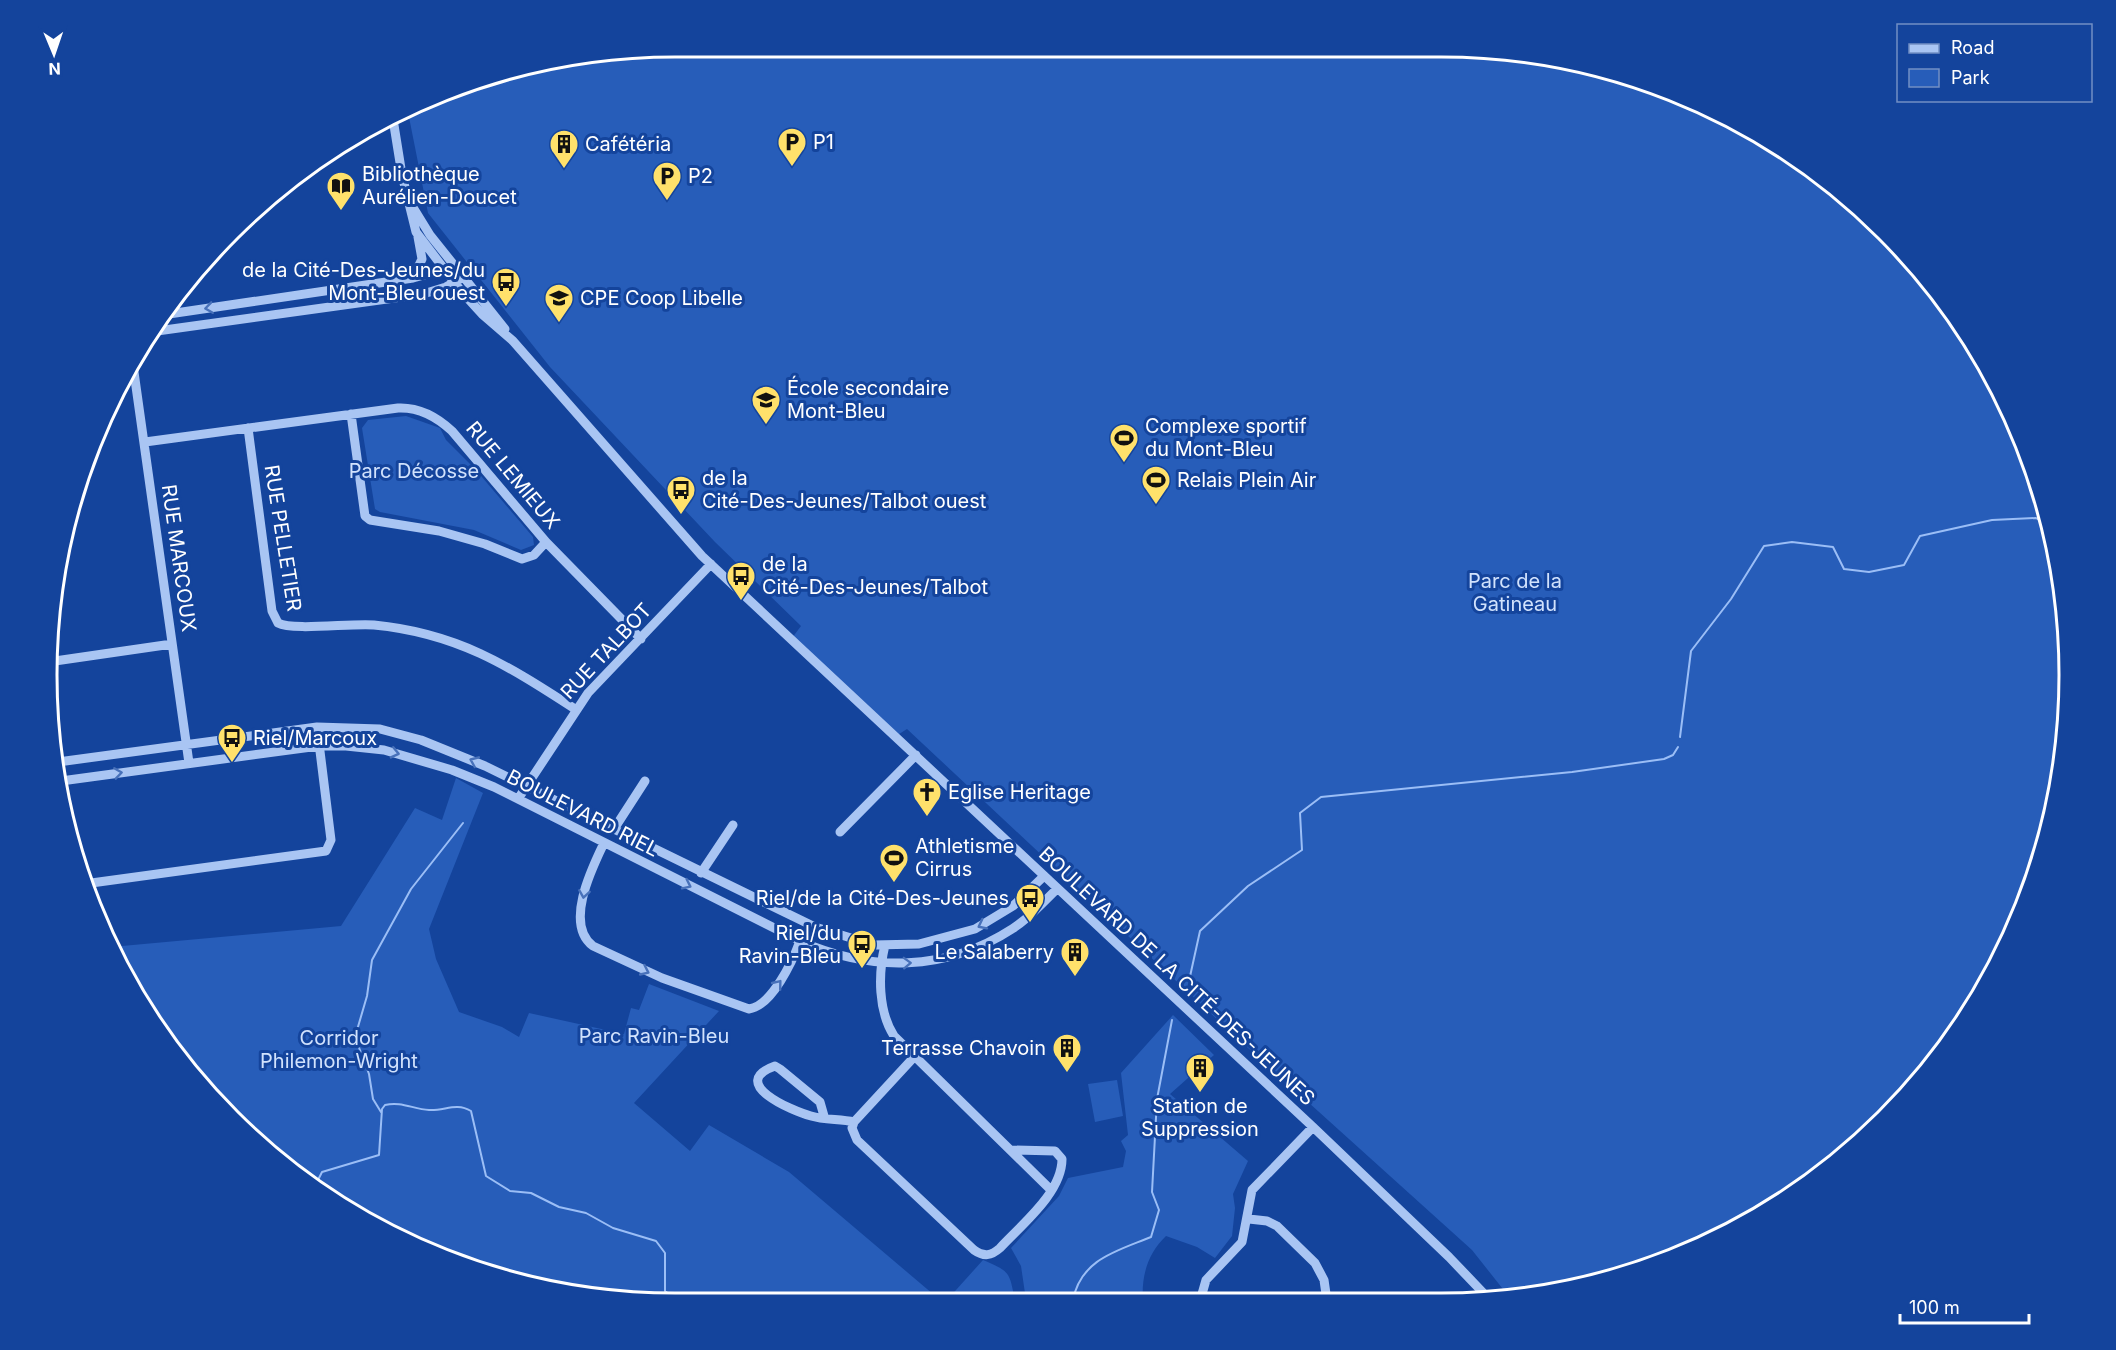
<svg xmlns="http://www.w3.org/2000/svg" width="2116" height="1350" viewBox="0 0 2116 1350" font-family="Inter,sans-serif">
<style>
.green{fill:#275db9}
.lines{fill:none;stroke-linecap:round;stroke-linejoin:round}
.stream{stroke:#9bbef6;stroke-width:2}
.minor{stroke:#a9c5f3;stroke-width:9}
.oneway{stroke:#4871ba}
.labels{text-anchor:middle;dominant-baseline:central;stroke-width:6;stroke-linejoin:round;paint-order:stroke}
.poi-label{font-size:20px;fill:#fff;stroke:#14449c;text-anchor:start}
.park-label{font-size:20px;fill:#d1e2fd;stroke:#14449c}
.street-label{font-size:20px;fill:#fff;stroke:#14449c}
.rim{fill:none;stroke:#fff;stroke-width:3}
</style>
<rect width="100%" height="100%" fill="#14449c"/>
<path class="green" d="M593,52H1523L1682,94L1824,177L1914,261L1985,361L2036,473L2064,593L2068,716L2048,838L2005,953L1939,1058L1855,1148L1755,1219L1604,1282L1510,1298L1472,1250L1237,1038L907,729L896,736L792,638L801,626L715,542L550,367L428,213L408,112L473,80Z
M406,416L440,428L446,440L476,470L533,537L534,545L521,550L474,530L380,512L375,509L362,428L368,420Z
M456,778L483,793L429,929L436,959L459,1012L502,1027L519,1037L529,1013L624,1034L631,1008L639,1010L649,984L719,1011L634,1103L690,1151L709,1125L789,1172L940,1300L593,1298L435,1256L292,1173L203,1090L152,1024L111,947L341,926L415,808L442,820Z
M1173,1015L1214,1055L1170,1094L1248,1161L1233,1194L1235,1208L1232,1236L1215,1258L1197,1247L1166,1236C1148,1253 1141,1276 1143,1301L1026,1300L1021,1266L1011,1248L1059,1196L1068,1178L1123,1167L1126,1151L1121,1141L1128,1135L1121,1073Z
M1117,1080L1123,1116L1095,1122L1088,1084Z
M983,1260C1011,1272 1009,1272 1015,1300H947Z"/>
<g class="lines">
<path class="stream" d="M1680,737L1691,651L1731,599L1764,546L1792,542L1833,547L1844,569L1869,572L1904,565L1920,536L1992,520L2036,518L2049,526
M1189,981L1200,931L1248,886L1302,850L1300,813L1321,797L1572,772L1664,759L1673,755L1678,747
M381,1112L373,1099L369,1074L355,1037L367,996L372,960L411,889L463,823
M315,1186L322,1172L379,1155L382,1109L385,1105C401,1101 413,1109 429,1110C445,1111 456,1102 471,1111L486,1176L510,1191L531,1193L559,1207L586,1213L613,1228L656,1241L665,1253V1291L675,1299
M1073,1300C1081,1259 1117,1251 1151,1237L1159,1210L1152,1192L1157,1099L1172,1020"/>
<path class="minor" d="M393,119L402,175L416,232L461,291L482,314L513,341L702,556L1313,1127L1449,1257L1491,1301
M414,209L430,235L505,329
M413,278L422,259L418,237
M162,315L413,278L457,266
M150,332L423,294L446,287L465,276
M132,358L189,763
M351,414L365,516L370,520L439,531L485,544L522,559L534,555L546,542
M248,428L272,611L278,623C293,631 351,623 374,625C457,633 507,665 575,709
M145,442L398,408C419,407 437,417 452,431L546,542L641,639
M58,553L62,551
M48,662L172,644
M58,762L317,727L380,729L421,740L485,766L815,927L874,945L919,944L975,929L1013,906L1044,876
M61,781L319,746H346L384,750L452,770L494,787L800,941C871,972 946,972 1012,929C1030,918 1042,903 1057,889
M518,799L588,693L711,564
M614,829L645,781
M840,832L916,755
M604,843C592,868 564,924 593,946L662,978L749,1009C772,1006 793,960 800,941
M701,873L733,825
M84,884L326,851L331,840L317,727
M885,945C878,974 878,1011 894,1036L1051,1190
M915,1056L854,1122L852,1128L857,1140L974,1250C984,1257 991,1256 1000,1248C1021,1225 1062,1193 1062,1159L1055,1151L1011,1150
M824,1116L820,1102L780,1069L775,1066C727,1083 792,1111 811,1116C824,1120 840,1119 854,1122
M1249,1219L1267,1221L1277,1226L1315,1263L1324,1280L1327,1301
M1200,1301L1206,1280L1242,1242L1252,1190L1313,1127"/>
</g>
<defs><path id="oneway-chevron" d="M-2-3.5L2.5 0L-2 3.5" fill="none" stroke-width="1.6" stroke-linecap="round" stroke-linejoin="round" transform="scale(1.5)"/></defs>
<g class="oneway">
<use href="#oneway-chevron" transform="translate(209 308) rotate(172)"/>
<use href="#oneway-chevron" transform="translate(395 753) rotate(13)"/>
<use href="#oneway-chevron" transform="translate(474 761) rotate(-157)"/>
<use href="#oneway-chevron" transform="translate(118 773) rotate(-8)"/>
<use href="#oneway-chevron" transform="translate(687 885) rotate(26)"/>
<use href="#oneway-chevron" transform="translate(584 894) rotate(99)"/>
<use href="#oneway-chevron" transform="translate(982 925) rotate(153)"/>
<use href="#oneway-chevron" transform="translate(907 963) rotate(-2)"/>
<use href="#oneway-chevron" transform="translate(645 971) rotate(25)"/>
<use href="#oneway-chevron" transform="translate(778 984) rotate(-51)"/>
</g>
<defs>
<g id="parking-pin" transform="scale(1.5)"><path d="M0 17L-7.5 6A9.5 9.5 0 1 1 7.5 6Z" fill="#ffe16b" stroke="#14449c"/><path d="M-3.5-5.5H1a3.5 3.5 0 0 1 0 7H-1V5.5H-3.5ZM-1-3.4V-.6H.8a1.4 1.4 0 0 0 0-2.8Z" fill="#111"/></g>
<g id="building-pin" transform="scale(1.5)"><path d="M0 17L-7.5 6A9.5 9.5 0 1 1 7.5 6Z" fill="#ffe16b" stroke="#14449c"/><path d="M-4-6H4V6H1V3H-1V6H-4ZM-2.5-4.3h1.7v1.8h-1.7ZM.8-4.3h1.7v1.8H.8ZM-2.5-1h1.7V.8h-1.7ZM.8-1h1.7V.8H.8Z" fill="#111"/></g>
<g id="library-pin" transform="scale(1.5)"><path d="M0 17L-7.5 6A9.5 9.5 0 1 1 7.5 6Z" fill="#ffe16b" stroke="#14449c"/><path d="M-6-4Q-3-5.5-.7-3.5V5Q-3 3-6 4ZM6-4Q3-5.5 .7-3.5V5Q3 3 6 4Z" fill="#111"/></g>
<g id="bus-pin" transform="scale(1.5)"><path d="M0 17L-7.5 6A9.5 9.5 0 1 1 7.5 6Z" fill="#ffe16b" stroke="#14449c"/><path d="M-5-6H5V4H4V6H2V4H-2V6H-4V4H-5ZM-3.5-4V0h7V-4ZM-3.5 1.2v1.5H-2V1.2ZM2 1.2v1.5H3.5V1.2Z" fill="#111"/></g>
<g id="school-pin" transform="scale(1.5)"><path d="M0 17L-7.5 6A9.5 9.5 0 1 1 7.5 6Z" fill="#ffe16b" stroke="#14449c"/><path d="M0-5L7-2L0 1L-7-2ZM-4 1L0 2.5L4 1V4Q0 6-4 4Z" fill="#111"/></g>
<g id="stadium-pin" transform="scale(1.5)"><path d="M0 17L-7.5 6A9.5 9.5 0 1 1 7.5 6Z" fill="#ffe16b" stroke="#14449c"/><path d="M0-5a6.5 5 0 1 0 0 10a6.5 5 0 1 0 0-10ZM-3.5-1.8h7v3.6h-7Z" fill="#111"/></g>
<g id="church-pin" transform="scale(1.5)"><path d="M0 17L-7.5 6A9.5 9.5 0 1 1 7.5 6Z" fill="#ffe16b" stroke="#14449c"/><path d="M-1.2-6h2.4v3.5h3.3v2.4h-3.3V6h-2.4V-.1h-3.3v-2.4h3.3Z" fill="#111"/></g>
</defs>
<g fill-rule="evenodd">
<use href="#parking-pin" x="792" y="142"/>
<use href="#building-pin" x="564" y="144"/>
<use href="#parking-pin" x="667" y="176"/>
<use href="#library-pin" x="341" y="186"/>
<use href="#bus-pin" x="506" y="282"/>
<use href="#school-pin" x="559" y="298"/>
<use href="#school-pin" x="766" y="400"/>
<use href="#stadium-pin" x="1124" y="438"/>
<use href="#stadium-pin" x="1156" y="480"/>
<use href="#bus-pin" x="681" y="490"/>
<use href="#bus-pin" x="741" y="576"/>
<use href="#bus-pin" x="232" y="738"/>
<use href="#church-pin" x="927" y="792"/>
<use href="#stadium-pin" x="894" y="858"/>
<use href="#bus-pin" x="1030" y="898"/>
<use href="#bus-pin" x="862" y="944"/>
<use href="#building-pin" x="1075" y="952"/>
<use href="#building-pin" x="1067" y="1048"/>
<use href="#building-pin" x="1200" y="1068"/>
</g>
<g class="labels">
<g class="poi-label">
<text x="813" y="142">P1</text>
<text x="585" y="144">Cafétéria</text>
<text x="362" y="174">Bibliothèque<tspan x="362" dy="23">Aurélien-Doucet</tspan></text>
<text x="688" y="176">P2</text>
<text x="485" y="270" text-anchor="end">de la Cité-Des-Jeunes/du<tspan x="485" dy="23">Mont-Bleu ouest</tspan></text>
<text x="580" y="298">CPE Coop Libelle</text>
<text x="787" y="388">École secondaire<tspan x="787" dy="23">Mont-Bleu</tspan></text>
<text x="1145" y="426">Complexe sportif<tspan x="1145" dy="23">du Mont-Bleu</tspan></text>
<text x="702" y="478">de la<tspan x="702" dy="23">Cité-Des-Jeunes/Talbot ouest</tspan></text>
<text x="1177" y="480">Relais Plein Air</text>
<text x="762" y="564">de la<tspan x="762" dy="23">Cité-Des-Jeunes/Talbot</tspan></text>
<text x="253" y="738">Riel/Marcoux</text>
<text x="948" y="792">Eglise Heritage</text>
<text x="915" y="846">Athletisme<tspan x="915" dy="23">Cirrus</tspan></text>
<text x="1009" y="898" text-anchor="end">Riel/de la Cité-Des-Jeunes</text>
<text x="841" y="933" text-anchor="end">Riel/du<tspan x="841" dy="23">Ravin-Bleu</tspan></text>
<text x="1054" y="952" text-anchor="end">Le Salaberry</text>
<text x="1046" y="1048" text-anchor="end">Terrasse Chavoin</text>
<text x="1200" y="1106" text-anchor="middle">Station de<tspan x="1200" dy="23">Suppression</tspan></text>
</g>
<g class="park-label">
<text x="414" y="471">Parc Décosse</text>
<text x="1515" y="581">Parc de la<tspan x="1515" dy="23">Gatineau</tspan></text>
<text x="654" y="1036">Parc Ravin-Bleu</text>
<text x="339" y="1038">Corridor<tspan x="339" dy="23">Philemon-Wright</tspan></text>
</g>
<g class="street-label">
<text transform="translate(513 475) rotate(50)">RUE LEMIEUX</text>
<text transform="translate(283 538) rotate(81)">RUE PELLETIER</text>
<text transform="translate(179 558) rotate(82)">RUE MARCOUX</text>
<text transform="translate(606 651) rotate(-47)">RUE TALBOT</text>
<text transform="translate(583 813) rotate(27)">BOULEVARD RIEL</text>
<text transform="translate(1177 976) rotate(43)">BOULEVARD DE LA CITÉ-DES-JEUNES</text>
</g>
</g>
<path d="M0 0H2116V1350H0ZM675 57H1441A618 618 0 0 1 2059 675V675A618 618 0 0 1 1441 1293H675A618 618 0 0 1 57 675V675A618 618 0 0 1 675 57Z" fill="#14449c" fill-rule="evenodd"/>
<path class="rim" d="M675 57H1441A618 618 0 0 1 2059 675V675A618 618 0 0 1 1441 1293H675A618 618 0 0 1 57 675V675A618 618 0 0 1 675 57Z"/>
<rect x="1897" y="24" width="195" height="78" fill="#14449c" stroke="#728fc4" stroke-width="1.5"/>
<rect x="1909" y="44" width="30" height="9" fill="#a9c5f3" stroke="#728fc4" stroke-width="1.5"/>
<text x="1951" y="54" font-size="18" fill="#ffffff">Road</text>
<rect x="1909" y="69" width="30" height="18" fill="#275db9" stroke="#728fc4" stroke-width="1.5"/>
<text x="1951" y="84" font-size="18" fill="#ffffff">Park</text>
<g transform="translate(54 54) rotate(178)" stroke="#14449c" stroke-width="4.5" paint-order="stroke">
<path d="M0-4.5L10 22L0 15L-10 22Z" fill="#ffffff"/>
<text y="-9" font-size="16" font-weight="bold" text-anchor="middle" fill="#ffffff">N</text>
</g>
<path d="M1900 1314v9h129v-9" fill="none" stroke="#ffffff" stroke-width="3"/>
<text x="1909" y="1314" font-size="18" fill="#ffffff" stroke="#14449c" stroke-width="4.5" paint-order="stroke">100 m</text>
</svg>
